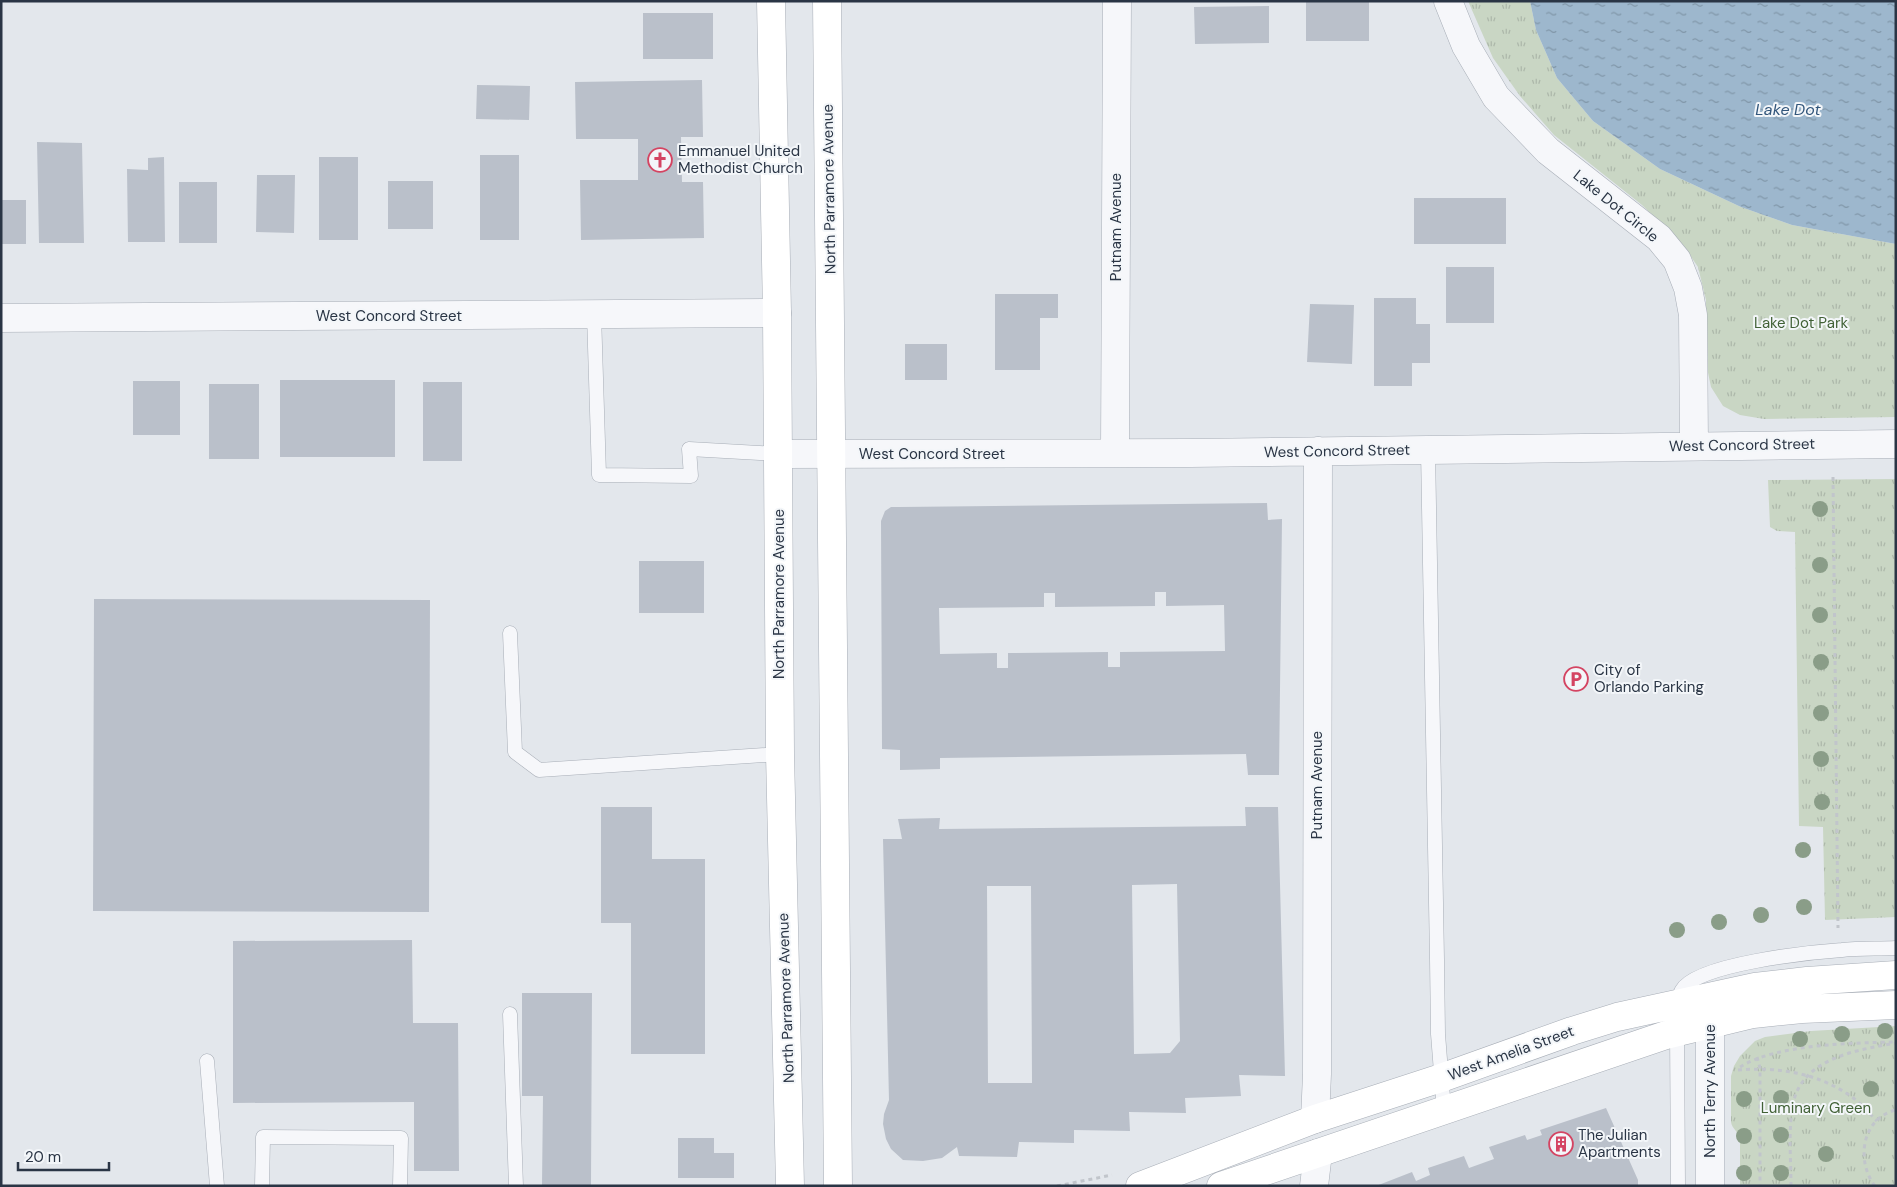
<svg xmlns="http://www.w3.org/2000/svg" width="1897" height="1187" viewBox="0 0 1897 1187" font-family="'DM Sans',sans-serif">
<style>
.grass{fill:url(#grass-tufts)}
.water{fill:url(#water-ripples)}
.building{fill:#bac0ca;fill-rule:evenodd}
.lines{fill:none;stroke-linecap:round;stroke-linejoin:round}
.lane-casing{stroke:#a8aeb7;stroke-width:15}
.street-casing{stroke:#a8aeb7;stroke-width:29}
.secondary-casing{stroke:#a8aeb7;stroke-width:29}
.path{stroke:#c1c5cb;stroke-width:3;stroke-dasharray:4 4;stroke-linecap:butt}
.lane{stroke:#f6f7fa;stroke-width:14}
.street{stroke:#f6f7fa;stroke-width:28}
.secondary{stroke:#fff;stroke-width:28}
.tree{fill:#8a9d88}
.labels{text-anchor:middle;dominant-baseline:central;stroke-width:4;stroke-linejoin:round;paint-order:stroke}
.poi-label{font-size:15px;fill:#2a3545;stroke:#f3f6f9;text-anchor:start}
.street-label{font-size:15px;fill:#2a3545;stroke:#f3f6f9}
.park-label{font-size:15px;fill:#416136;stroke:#f3f6f9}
.water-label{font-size:16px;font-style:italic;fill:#32567b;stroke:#f3f6f9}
</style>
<defs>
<pattern id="grass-tufts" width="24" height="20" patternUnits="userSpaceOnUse" patternTransform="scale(1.25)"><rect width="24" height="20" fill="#c9d6c4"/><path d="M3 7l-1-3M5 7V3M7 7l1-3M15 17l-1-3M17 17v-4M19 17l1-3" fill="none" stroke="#adb8aa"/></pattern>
<pattern id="water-ripples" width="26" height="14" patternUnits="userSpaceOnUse" patternTransform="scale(1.25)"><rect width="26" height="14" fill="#9db7cd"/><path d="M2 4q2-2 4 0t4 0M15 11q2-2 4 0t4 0" fill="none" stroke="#8096a8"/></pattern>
</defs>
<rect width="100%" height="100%" fill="#e3e7ec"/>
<path class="grass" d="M1468,1H1530L1536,30L1557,78L1593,121L1660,169L1741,207L1792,225L1896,244V417L1764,419L1740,415L1723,406L1711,387L1706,363V300L1698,267L1683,245L1642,205L1554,135L1520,96L1493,58Z
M1896,479V917L1825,920L1823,827L1799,826L1795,532L1777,531L1770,527L1768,480Z
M1896,1026V1186H1740V1139C1739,1132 1732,1129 1731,1122V1076L1734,1066L1740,1056L1755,1041L1765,1037L1811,1031Z"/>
<path class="water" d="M1530,1H1896V244L1792,225L1741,207L1660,169L1593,121L1557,78L1536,30Z"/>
<path class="building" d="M1306,1H1369V41H1306Z
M1269,6V43L1195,44L1194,7Z
M643,13H713V59H643Z
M702,80L703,137H681L682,182H703L704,238L581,240L580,180H638V139H576L575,82Z
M477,85L530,86L529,120L476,119Z
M37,142L82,143L84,243H39Z
M480,155H519V240H480Z
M164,157L165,242H128L127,169L148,170V158Z
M319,157H358V240H319Z
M257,175H295L294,233L256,232Z
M388,181H433V229H388Z
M179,182H217V243H179Z
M1414,198H1506V244H1414Z
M1,200H26V244H1Z
M1446,267H1494V323H1446Z
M995,294H1058V318H1040V370H995Z
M1374,298H1416V324H1430V363H1412V386H1374Z
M1310,304L1354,305L1352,364L1307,362Z
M905,344H947V380H905Z
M280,380H395V457H280Z
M133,381H180V435H133Z
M423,382H462V461H423Z
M209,384H259V459H209Z
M1267,503L1268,520L1282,519L1279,775H1248L1246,754L940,758V769L900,770V750L882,749L881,521L885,511L891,507H900ZM1155,592H1166V606L1224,605L1225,651L1120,652V667H1108V652L1008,653V668H997V653L940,654L939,608L1044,607V593H1055V607L1155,606Z
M639,561H704V613H639Z
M94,599L430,600L429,912L93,911Z
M601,807H652V859H705V1054H631V923H601Z
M1245,807H1278L1285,1076L1239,1075L1241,1096L1185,1098L1186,1113L1129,1112L1130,1131L1074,1130V1143L1019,1142L1017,1157L959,1156L957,1147L942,1158L923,1161L903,1160L891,1149L886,1139L883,1124L884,1114L889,1100L883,839H902L898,819L940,818L939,829L1246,826ZM1177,884L1180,1041L1170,1053L1134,1054L1132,885ZM987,886H1031L1032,1083H988Z
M412,940L413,1023H458L459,1171H414V1102L233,1103V941Z
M522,993H592L591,1185H542L543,1096H522Z
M1606,1108L1638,1180V1186H1376L1412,1172L1416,1181L1430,1175L1428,1168L1464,1156L1469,1168L1494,1159L1489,1147L1525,1135L1527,1140L1542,1135L1540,1130Z
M678,1138H714V1153H734V1178H678Z"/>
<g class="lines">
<g class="lane-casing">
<path id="lane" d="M594,314L599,475L691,476L689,449L778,454
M1428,450L1437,959L1438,1034L1444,1110
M510,633L515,752L539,770L780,754
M1678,1005C1679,1001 1679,994 1682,990C1696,964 1812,952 1842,950C1860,948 1878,949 1896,948
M510,1014L516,1186
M1677,1029L1678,1186
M207,1061L217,1186
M262,1186L263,1137L401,1138L400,1186"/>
</g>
<g class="street-casing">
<path id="street" d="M1448,1L1466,46L1496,97L1548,151L1659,238L1677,260L1688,288L1693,315L1694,446
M1,318L777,313
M1115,453L1117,1
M778,454L1190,453L1896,444
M1315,1119L1317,1074L1318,451
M1314,1186L1318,1153
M1710,1186V1001"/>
</g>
<g class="secondary-casing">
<path id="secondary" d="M771,1L777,313L780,754L790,1186
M827,1L838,1186
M1140,1186L1315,1119L1441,1078L1572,1031L1617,1017L1755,987L1807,981L1896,975
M1221,1186L1666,1035L1753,1014L1802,1009L1896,1005"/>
</g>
<path class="path" d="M1833,477L1838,928
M1757,1057L1760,1068V1186
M1740,1067C1777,1044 1851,1043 1895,1042
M1738,1070C1776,1067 1813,1072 1846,1093C1858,1100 1867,1111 1877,1121
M1057,1186L1112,1175
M1791,1186C1791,1159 1788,1131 1793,1104C1802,1058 1857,1050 1896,1043
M1875,1186C1856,1162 1861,1118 1896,1110"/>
<use href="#lane" class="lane"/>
<use href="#street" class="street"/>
<use href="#secondary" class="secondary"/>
</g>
<g class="tree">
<circle cx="1820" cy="509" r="8"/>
<circle cx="1820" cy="565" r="8"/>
<circle cx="1820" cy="615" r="8"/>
<circle cx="1821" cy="662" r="8"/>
<circle cx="1821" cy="713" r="8"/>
<circle cx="1821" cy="759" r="8"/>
<circle cx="1822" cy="802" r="8"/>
<circle cx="1803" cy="850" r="8"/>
<circle cx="1804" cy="907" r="8"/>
<circle cx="1761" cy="915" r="8"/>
<circle cx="1719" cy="922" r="8"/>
<circle cx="1677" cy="930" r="8"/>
<circle cx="1885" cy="1031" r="8"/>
<circle cx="1842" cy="1034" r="8"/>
<circle cx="1800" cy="1039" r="8"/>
<circle cx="1871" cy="1089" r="8"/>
<circle cx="1781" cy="1098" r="8"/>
<circle cx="1744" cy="1099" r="8"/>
<circle cx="1781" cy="1135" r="8"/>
<circle cx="1744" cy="1136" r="8"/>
<circle cx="1826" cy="1154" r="8"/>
<circle cx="1744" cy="1173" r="8"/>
<circle cx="1781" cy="1173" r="8"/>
</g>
<defs>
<g id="church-ring" transform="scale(1.25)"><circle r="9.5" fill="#f3f6f9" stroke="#d44462" stroke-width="1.5"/><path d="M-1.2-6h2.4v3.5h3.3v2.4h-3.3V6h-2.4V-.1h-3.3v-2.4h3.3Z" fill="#d44462"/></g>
<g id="parking-ring" transform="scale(1.25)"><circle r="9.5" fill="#f3f6f9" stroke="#d44462" stroke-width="1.5"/><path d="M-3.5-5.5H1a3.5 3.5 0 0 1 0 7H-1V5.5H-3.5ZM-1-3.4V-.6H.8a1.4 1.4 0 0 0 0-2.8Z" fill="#d44462"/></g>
<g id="building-ring" transform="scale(1.25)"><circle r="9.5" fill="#f3f6f9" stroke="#d44462" stroke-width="1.5"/><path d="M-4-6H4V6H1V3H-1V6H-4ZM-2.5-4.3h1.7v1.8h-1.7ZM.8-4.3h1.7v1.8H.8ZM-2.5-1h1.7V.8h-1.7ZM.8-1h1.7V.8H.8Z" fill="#d44462"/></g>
</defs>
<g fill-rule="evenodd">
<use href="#church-ring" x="660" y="160"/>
<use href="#parking-ring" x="1576" y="679"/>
<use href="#building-ring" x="1561" y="1144"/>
</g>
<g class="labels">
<g class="poi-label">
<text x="678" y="151">Emmanuel United<tspan x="678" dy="17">Methodist Church</tspan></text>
<text x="1594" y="670">City of<tspan x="1594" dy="17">Orlando Parking</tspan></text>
<text x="1578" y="1135">The Julian<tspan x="1578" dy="17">Apartments</tspan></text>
</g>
<g class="street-label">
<text transform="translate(829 189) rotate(-91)">North Parramore Avenue</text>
<text transform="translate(1616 206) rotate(39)">Lake Dot Circle</text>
<text transform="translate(1116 227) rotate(-90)">Putnam Avenue</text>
<text x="389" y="316">West Concord Street</text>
<text transform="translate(1742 445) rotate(-1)">West Concord Street</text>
<text transform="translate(1337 451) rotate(-1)">West Concord Street</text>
<text x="932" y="454">West Concord Street</text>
<text transform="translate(779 594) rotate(-90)">North Parramore Avenue</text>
<text transform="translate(1317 785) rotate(-90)">Putnam Avenue</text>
<text transform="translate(786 998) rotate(-92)">North Parramore Avenue</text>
<text transform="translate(1511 1053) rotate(-20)">West Amelia Street</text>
<text transform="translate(1710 1091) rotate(-90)">North Terry Avenue</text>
</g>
<g class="park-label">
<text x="1801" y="323">Lake Dot Park</text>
<text x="1816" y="1108">Luminary Green</text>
</g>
<g class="water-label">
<text x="1788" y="109">Lake Dot</text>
</g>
</g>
<rect width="1897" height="1187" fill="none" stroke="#2a3545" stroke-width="5"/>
<path d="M18 1162v8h91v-8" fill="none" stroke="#2a3545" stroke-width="2.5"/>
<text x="25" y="1162" font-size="15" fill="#2a3545" stroke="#f3f6f9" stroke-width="4" paint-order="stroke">20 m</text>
</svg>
